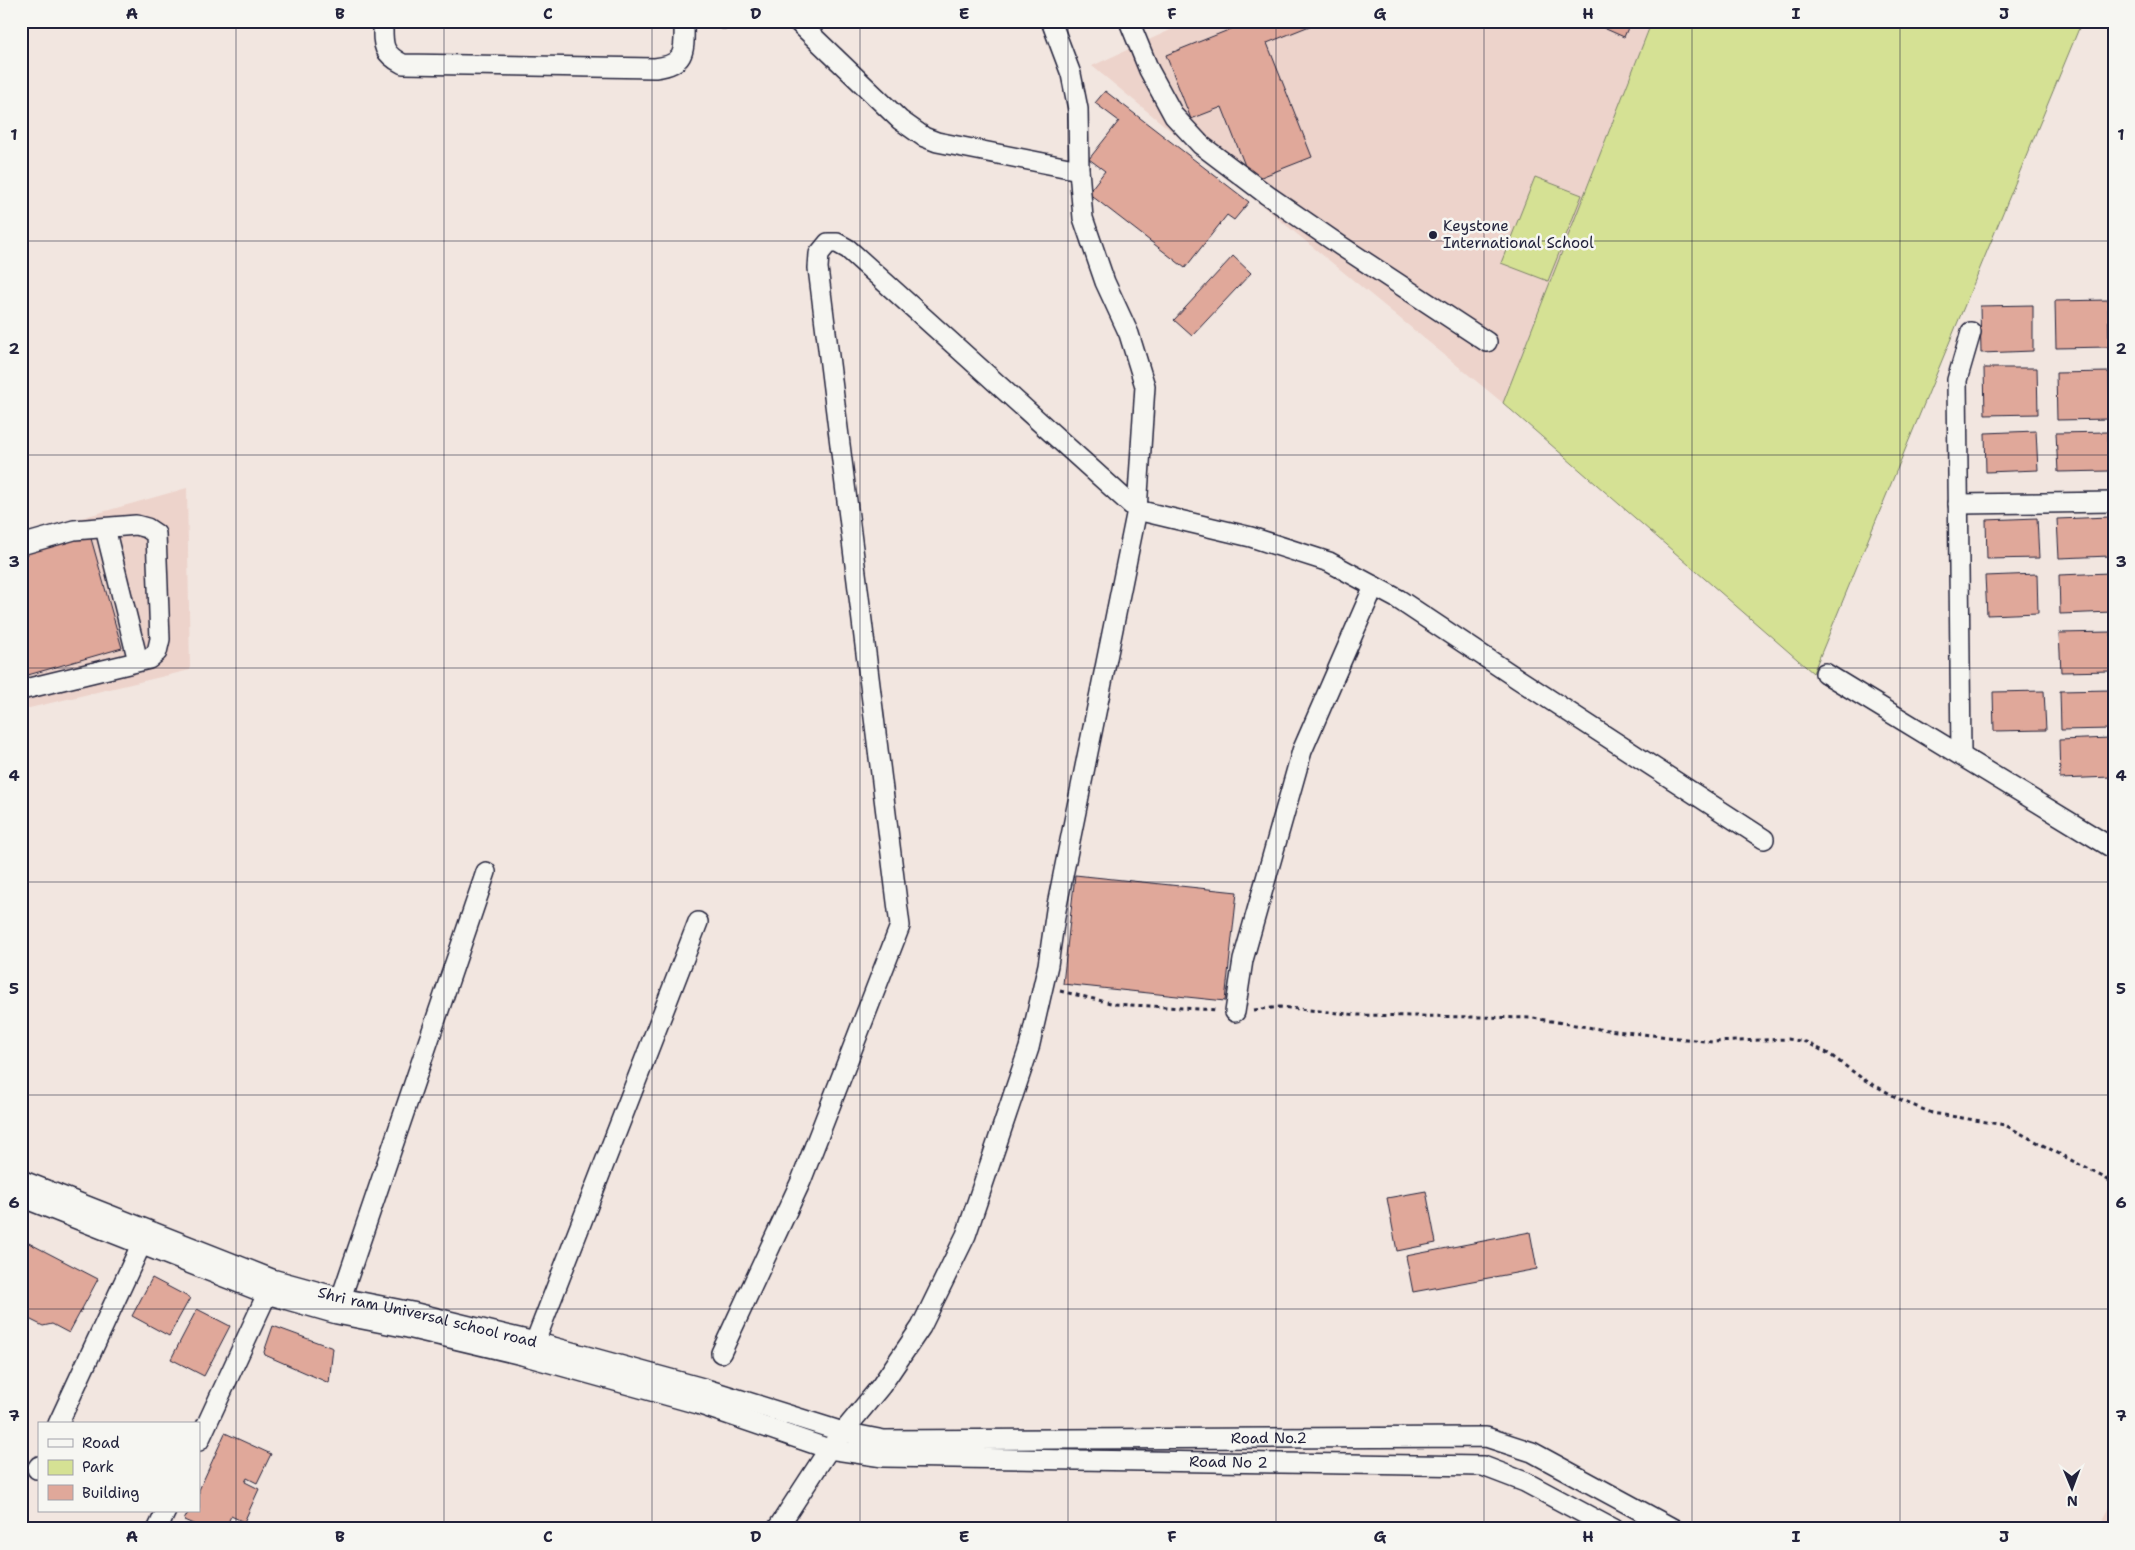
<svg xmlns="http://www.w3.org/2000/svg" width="2135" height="1550" viewBox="0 0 2135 1550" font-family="'Shantell Sans',sans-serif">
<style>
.built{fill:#edd3cb}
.green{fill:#d5e194;stroke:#7c8268}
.building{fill:#e0a89a;stroke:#22223b}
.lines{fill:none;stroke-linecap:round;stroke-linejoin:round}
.minor-casing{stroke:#22223b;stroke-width:22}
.path{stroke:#22223b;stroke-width:3;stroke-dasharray:4 4;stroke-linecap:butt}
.minor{stroke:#f6f6f2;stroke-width:19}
.grid{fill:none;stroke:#22223b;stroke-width:1;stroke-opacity:0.55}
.poi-dot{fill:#22223b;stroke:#f6f6f2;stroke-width:2}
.labels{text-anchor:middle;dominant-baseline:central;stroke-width:5;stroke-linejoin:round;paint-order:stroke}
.poi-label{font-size:15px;fill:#22223b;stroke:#f6f6f2;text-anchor:start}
.street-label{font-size:15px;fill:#22223b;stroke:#f6f6f2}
.neatline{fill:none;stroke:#22223b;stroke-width:2}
.grid-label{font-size:16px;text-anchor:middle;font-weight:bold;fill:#22223b}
</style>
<rect width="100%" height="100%" fill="#f2e6e0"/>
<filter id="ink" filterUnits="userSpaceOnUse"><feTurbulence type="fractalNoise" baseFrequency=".02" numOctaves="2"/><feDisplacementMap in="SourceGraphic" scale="10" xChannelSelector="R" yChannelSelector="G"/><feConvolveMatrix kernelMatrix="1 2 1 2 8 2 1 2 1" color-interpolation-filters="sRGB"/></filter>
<g filter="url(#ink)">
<path class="built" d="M1190,21H1652L1503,403L1092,66Z
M187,488L190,670L21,710V535Z
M2114,1500V1529H2098Z"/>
<path class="green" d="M1652,21H2082L1813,673L1503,403Z
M1535,177L1582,195L1548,281L1501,263Z"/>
<path class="building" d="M721,21H734L735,29H721Z
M1251,21H1322L1267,43L1312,157L1251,181L1222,107L1191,119L1166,55Z
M1588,21H1631L1624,37Z
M1105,91L1249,202L1234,220L1227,215L1185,268L1088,193L1105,171L1089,159L1119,121L1095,103Z
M1233,256L1251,273L1192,336L1174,320Z
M2108,300L2109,347L2056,348L2055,301Z
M2033,305V351L1981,353L1980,306Z
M1984,368H2037L2038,414L1985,415Z
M2109,372L2110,419L2057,420L2056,373Z
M2036,431L2038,470L1986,472L1985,433Z
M2108,432L2109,471L2058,472L2056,433Z
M2109,517L2110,556L2059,558L2057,519Z
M2037,518L2039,558L1987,559L1986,520Z
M90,535L122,648L21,677V554Z
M2110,573L2112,612L2060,614L2059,575Z
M2037,574L2038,613L1987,615L1985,576Z
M2111,632L2112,671L2061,672L2059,633Z
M2111,690L2112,729L2061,730L2060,691Z
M2044,691L2046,730L1994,731L1993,692Z
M2110,738L2111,777L2060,779L2059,740Z
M1075,875L1237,892L1225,1001L1063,984Z
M1426,1191L1436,1243L1397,1251L1387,1198Z
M1530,1232L1537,1269L1413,1292L1406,1256Z
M21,1239L98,1279L69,1333L52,1324L43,1326L21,1315Z
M152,1278L190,1298L169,1336L132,1316Z
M197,1309L230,1326L204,1376L171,1359Z
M273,1326L333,1348L329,1383L265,1355L264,1352Z
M225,1433L271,1454L257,1483L247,1478L245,1482L259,1489L244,1522L231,1516L225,1529H199L200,1527L184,1520L189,1511H199V1490Z"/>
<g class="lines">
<g class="minor-casing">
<g id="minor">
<path d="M383,21C383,44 381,53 403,64L655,68C688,64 684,49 684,21"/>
<path d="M797,21L900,120L924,137L937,142L1079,170"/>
<path d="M1129,21L1149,70L1174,116L1201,145L1267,195L1341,246L1487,342"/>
<path d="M1958,504L2114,502"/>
<path d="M105,528L138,661"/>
<path d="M21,545L74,530L136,525L147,528L156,534L160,639L157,652L149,659L21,690"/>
<path d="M1825,673L2114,849"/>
<path d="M1961,754L1957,380L1971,332"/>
<path d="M1235,1012L1243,960L1302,751L1374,586"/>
<path id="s1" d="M21,1180L272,1279L341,1298L412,1312L535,1342L703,1388L843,1432L884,1440L1486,1437L1532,1452L1674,1529"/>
<path id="s2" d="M21,1197L267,1294L337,1314L408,1328L522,1355L698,1404L829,1449L883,1457L1483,1466L1525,1482L1613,1529"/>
<path d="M341,1298L486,872"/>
<path d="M535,1342L698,922"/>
<path d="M721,1353L801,1181L900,926L818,268L819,254L828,243H837L848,249L1137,510L1251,537L1329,562L1398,599L1518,679L1764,839"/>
<path d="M58,1424L141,1245"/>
<path d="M199,1441L267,1294"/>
<path d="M37,1469L39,1466"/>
<path d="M158,1528L166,1511"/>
<path d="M777,1529L829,1449L881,1386L921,1327L966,1235L1029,1048L1048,965L1056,910L1137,510L1145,386L1129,334L1105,282L1083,218L1079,170L1078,109L1071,74L1051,21"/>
</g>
</g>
<path class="path" d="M1060,991L1115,1004L1217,1010
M1254,1010L1280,1007L1358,1015L1533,1018L1599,1029L1712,1042L1788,1039L1806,1042L1829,1054L1863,1079L1905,1102L1932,1113L2005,1125L2114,1183"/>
<use href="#minor" class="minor"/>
</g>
</g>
<path class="grid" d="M236,21V1529M444,21V1529M652,21V1529M860,21V1529M1068,21V1529M1276,21V1529M1484,21V1529M1692,21V1529M1900,21V1529M21,241H2114M21,455H2114M21,668H2114M21,882H2114M21,1095H2114M21,1309H2114"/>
<circle class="poi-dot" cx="1433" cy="235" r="5"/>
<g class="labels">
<g class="poi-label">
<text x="1443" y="226">Keystone<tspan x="1443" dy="17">International School</tspan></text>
</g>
<g class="street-label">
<text stroke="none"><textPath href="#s1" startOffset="430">Shri ram Universal school road</textPath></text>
<text stroke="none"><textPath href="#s1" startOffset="1288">Road No.2</textPath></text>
<text stroke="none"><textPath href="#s2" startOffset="1248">Road No 2</textPath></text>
</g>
</g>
<rect width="2135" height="1550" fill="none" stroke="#f6f6f2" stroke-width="55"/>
<rect x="38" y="1422" width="162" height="90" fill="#f6f6f2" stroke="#a1a1a9"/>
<rect x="48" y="1439" width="25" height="8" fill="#f6f6f2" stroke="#a1a1a9"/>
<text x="82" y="1448" font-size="15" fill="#22223b">Road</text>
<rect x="48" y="1460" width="25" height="15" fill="#d5e194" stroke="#a1a1a9"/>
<text x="82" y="1472" font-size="15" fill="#22223b">Park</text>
<rect x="48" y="1485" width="25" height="15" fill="#e0a89a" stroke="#a1a1a9"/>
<text x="82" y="1498" font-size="15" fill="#22223b">Building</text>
<g transform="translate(2072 1488) rotate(179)" stroke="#f6f6f2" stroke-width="4" paint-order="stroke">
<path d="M0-4L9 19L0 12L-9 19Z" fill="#22223b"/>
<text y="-8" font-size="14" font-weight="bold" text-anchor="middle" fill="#22223b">N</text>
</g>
<rect x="28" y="28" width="2080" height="1494" class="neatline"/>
<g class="grid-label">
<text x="132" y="19">A</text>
<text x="340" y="19">B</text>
<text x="548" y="19">C</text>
<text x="756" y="19">D</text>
<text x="964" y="19">E</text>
<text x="1172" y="19">F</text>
<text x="1380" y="19">G</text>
<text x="1588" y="19">H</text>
<text x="1796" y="19">I</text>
<text x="2004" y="19">J</text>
<text x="14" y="140">1</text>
<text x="2121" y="140">1</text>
<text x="14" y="354">2</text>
<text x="2121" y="354">2</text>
<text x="14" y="567">3</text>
<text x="2121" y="567">3</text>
<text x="14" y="781">4</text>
<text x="2121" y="781">4</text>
<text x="14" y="994">5</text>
<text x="2121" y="994">5</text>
<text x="14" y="1208">6</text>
<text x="2121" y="1208">6</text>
<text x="14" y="1421">7</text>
<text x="2121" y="1421">7</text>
<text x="132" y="1542">A</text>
<text x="340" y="1542">B</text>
<text x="548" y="1542">C</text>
<text x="756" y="1542">D</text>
<text x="964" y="1542">E</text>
<text x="1172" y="1542">F</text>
<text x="1380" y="1542">G</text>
<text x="1588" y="1542">H</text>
<text x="1796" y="1542">I</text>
<text x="2004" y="1542">J</text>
</g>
</svg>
